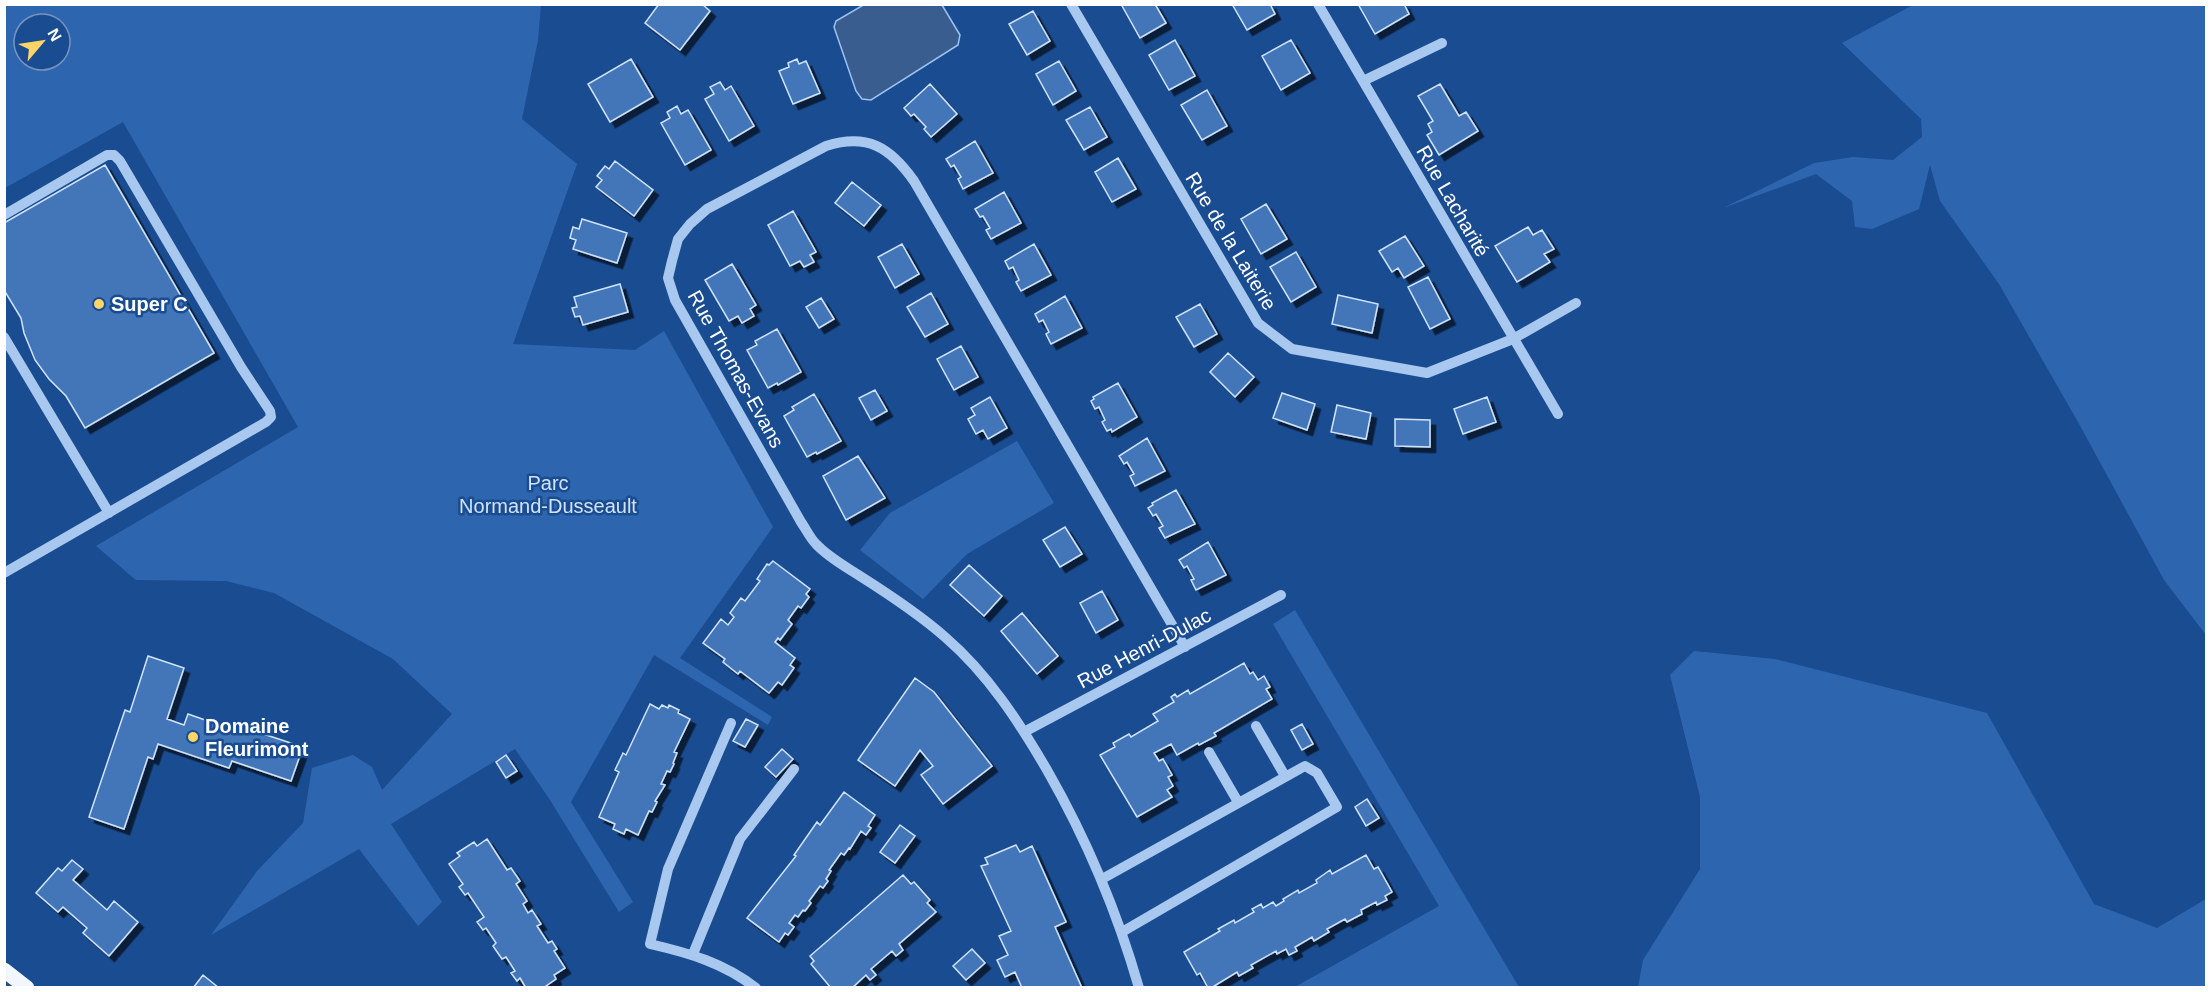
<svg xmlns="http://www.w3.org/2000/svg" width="2211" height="992" viewBox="0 0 2211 992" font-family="Helvetica,sans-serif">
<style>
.green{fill:#2d66af;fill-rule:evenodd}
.water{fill:#395d8f;stroke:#9cc2f1;stroke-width:1.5}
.building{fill:#4376b9;stroke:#d0e3fa;stroke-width:1.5;filter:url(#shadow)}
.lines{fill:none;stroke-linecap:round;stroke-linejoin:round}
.minor{stroke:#a9c8ef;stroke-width:10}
.major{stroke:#f1f6ff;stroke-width:15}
.poi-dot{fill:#ffd567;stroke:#1a4c91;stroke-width:2}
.labels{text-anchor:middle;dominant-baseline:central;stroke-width:5;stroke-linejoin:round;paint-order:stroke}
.street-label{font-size:20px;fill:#fff;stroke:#1a4c91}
.poi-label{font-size:20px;font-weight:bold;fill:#fff;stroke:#1a4c91;text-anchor:start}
.park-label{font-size:20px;fill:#d0e3fa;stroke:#1a4c91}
</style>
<defs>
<filter id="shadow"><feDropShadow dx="5.5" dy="5.5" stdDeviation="0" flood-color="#0009"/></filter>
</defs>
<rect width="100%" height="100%" fill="#1a4c91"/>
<path class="green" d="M5,4L541,5L538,40L522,119L577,164L513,344L635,350L664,331L773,527L680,658L772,717L768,725L654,655L571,802L633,902L619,912L550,800L515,749L391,824L442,902L418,926L359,849L211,935L257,871L303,823L312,768L353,755L372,767L382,790L452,714L393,659L274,593L226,581L136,580L96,546L298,427L123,122L5,188ZM24,24H60V60H24Z
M1913,5H2206V635L2164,580L2078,422L1999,284L1940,201L1930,165L1919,209L1872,229L1855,227L1852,201L1816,174L1723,208L1814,163L1853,157L1893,160L1922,137L1921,119L1842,43Z
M1017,441L1054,503L967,554L923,599L860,550L890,513Z
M1295,610L1519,987H1295L1439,906L1273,624Z
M1694,651L1775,659L1987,713L2094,904L2157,928L2206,899V987H1638L1643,960L1700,869V797L1670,675Z"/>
<path class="water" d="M865,4L942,5L960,35L958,45L871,100L862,99L856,91L834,27L836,21Z"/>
<path class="building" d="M659,4H702L710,11L680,50L645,23Z
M1121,4H1155L1166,23L1140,38Z
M1232,4H1270L1275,14L1247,30Z
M1358,4H1404L1409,14L1375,34Z
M1033,11L1050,41L1027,55L1009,24Z
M1175,40L1195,76L1169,90L1149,55Z
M1291,40L1310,73L1281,90L1262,56Z
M631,59L653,97L610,122L588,84Z
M797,59L799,64L806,61L820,93L793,104L779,71L789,67L788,63Z
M1059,61L1076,91L1053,105L1036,74Z
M720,82L725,90L731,86L754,126L729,141L705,99L714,94L710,87Z
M930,84L957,114L931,137L924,129L926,127L914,114L911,116L904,108Z
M1440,84L1459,116L1466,112L1478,131L1439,155L1427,135L1432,132L1428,124L1433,121L1418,96Z
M1207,90L1227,126L1202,140L1181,105Z
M677,106L681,114L688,110L711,150L685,165L661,123L670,118L667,112Z
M1090,107L1107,137L1084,150L1066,120Z
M975,141L993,173L963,189L958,179L961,177L954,165L951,167L946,159Z
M1118,158L1136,189L1112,202L1095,172Z
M615,161L653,190L634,216L596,187L602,180L597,176L605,166L609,169Z
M105,165L214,353L85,428L66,396L49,379L35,360L24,333L21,318L4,290V223Z
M852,182L881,205L864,226L835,203Z
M1004,192L1021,223L991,239L986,230L990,228L983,216L980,217L975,209Z
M1266,204L1287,239L1261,254L1241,219Z
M793,211L816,252L810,255L814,262L804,267L800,261L790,266L768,225Z
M582,219L627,233L617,263L573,249L576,240L570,238L573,227L579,229Z
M1528,227L1533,235L1542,230L1554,249L1544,254L1550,262L1517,282L1495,246Z
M1405,236L1424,266L1404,278L1398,268L1392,272L1379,251Z
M902,244L919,274L895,288L878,257Z
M1034,244L1051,275L1021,291L1016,282L1019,280L1013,267L1009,269L1005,261Z
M1296,252L1316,287L1291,302L1270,267Z
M732,264L756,305L750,309L754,316L742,323L738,316L729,321L705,280Z
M1428,277L1450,319L1430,329L1408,287Z
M620,284L628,312L583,325L580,316L575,317L572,308L577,307L574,297Z
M931,293L948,324L925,337L907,307Z
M1338,295L1378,304L1372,333L1332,324Z
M1065,296L1082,328L1051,344L1046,334L1049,332L1043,320L1039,322L1035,314Z
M821,298L834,319L819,328L806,307Z
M1200,304L1217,334L1194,347L1176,317Z
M777,329L801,372L778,385L777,383L768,388L747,350L757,345L755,341Z
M961,346L978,377L954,390L937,359Z
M1228,353L1254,377L1235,397L1210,372Z
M1118,383L1137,417L1112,432L1111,429L1107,431L1102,422L1105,420L1099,407L1095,409L1091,401L1094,399L1093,397Z
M875,390L887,411L871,420L859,398Z
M1282,393L1315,404L1307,430L1273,418Z
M814,394L841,441L817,454L816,452L807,457L784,416L794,410L792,407Z
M990,397L1007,428L988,439L983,430L976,434L968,419L975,415L971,408Z
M1487,397L1496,422L1463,434L1454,409Z
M1337,405L1371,413L1366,439L1331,432Z
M1395,419L1430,420V447L1395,446Z
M1147,438L1165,471L1135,486L1130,476L1134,474L1127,462L1124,464L1119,456Z
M858,456L885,498L846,520L823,476Z
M1176,490L1195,524L1165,538L1159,528L1163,526L1156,514L1153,516L1148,508L1153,505L1152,503Z
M1065,527L1082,554L1060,567L1043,540Z
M1208,542L1226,575L1196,590L1191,580L1194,579L1187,566L1184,568L1179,560Z
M773,561L810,589L806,594L809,597L801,608L798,606L788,620L792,624L780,640L778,638L775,642L795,658L790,665L794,668L782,685L778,682L769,693L740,671L738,674L723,662L725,659L703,643L721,619L728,625L734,617L730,613L741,598L745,601L760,581L757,579L767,564L769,565Z
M969,565L1002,596L984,616L950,585Z
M1102,591L1118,620L1096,633L1080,603Z
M1022,613L1058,656L1037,674L1001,631Z
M148,656L184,668L167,719L184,725L188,714L231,729L233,724L303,747L291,781L232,761L229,768L158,744L153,759L148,757L124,829L89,817L125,710L130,712Z
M1244,663L1250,674L1253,672L1258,680L1264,676L1270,687L1266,689L1272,699L1214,733L1216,736L1199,745L1198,743L1177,755L1171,744L1154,753L1159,761L1163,759L1172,775L1168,777L1173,786L1167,790L1172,797L1137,817L1100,755L1115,747L1113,743L1129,734L1131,737L1158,721L1153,714L1174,702L1171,697L1175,694L1177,697L1188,690L1190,694Z
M915,678L934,692L992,766L943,804L921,775L933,766L920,750L895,786L858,760Z
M650,704L659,709L662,705L668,708L669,705L679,710L678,713L690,719L674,752L677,753L673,763L674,764L670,772L667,771L661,784L665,785L655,801L657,802L652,812L649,811L638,835L626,829L624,834L613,829L615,824L599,817L619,772L615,770L623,753L626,755Z
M746,719L758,725L745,747L733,741Z
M1302,724L1313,744L1302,750L1291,730Z
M782,749L793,759L776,777L765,767Z
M506,755L517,771L506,778L496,762Z
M844,792L875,815L868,826L871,828L866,835L861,831L850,849L849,848L844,855L841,853L829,870L831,871L826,879L828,881L823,888L820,886L809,901L811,903L805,911L803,910L798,917L795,915L789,923L794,927L788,935L785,933L779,942L747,918L796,856L794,855L817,822L820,825Z
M1367,799L1379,818L1366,826L1355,807Z
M900,825L915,836L895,863L880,852Z
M487,839L507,870L511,868L520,881L516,884L527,901L523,904L528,913L532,910L541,924L537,926L548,943L552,941L557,949L554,951L565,968L554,975L556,979L543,988H526L520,978L517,981L511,973L515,971L506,957L502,959L493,946L496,943L486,928L483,930L477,922L484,917L468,893L465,895L459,887L463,884L449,864L460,856L457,853L474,842L477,846Z
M1016,845L1020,852L1032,846L1066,922L1055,927L1082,988H1022L1015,972L1005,977L997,960L1008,955L999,936L1011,931L981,866L988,864L985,858Z
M1366,855L1374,869L1378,867L1392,892L1385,896L1387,900L1377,905L1376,902L1361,910L1362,914L1347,922L1345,919L1327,929L1329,932L1314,941L1312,937L1295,947L1297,951L1289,955L1286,949L1277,954L1276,951L1251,965L1253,968L1239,976L1237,972L1211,988H1208L1200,973L1197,975L1184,952L1220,931L1218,929L1234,920L1235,923L1254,912L1252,909L1261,904L1263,908L1273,902L1276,906L1284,901L1283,899L1298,890L1299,893L1317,883L1316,880L1330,870L1332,874Z
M72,860L83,869L73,880L107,910L114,901L138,922L109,956L83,933L87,928L63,907L58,912L36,893L58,868L62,871Z
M903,875L911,884L914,882L930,900L927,903L936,912L899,944L903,950L896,956L892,951L871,969L876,975L870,980L866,975L852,988H831L811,964L814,961L810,956Z
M972,949L985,963L966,980L953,966Z
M203,975L219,988H193Z"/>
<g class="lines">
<path class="minor" d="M1071,4L1258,323L1292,349L1427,373L1513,339L1576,303
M1318,4L1558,414
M1363,81L1442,43
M4,215L107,155H114L120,161L241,367L270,411L271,417L266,422L4,573
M4,337L109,513
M731,723L668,869L650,944C689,953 724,963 756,988
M1256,726L1285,776
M1024,732L1281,595
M1209,752L1238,802
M1102,879L1305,766L1317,773L1337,807L1122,932
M693,954L740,839L794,769
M1139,988C1117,911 1087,840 1047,770C1019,722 988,674 945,637C919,614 890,595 860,576C846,567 828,557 816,544C810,538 806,529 801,522L675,300L668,278L672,261L678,239L690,224L707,209L826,146C867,133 890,147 914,181L1185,647"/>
<path class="major" d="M4,970L27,988"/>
</g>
<g class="poi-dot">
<circle cx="99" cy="304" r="6"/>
<circle cx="193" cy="737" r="6"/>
</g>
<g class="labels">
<g class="street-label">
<text transform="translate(1453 201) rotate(60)">Rue Lacharité</text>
<text transform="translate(1231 241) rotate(59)">Rue de la Laiterie</text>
<text transform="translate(736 369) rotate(61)">Rue Thomas-Evans</text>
<text transform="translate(1144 648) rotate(-28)">Rue Henri-Dulac</text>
</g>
<g class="poi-label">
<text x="111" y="304">Super C</text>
<text x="205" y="726">Domaine<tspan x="205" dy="23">Fleurimont</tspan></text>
</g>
<g class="park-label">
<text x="548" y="483">Parc<tspan x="548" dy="23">Normand-Dusseault</tspan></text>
</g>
</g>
<rect width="2211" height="992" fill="none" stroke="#ffffff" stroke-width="12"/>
<g transform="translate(42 42) rotate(61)"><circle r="28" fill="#1a4c91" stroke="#7694bd" stroke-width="1.5"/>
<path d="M0-4.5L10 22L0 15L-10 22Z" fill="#ffd567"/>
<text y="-9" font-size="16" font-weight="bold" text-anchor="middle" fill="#ffffff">N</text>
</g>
</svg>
